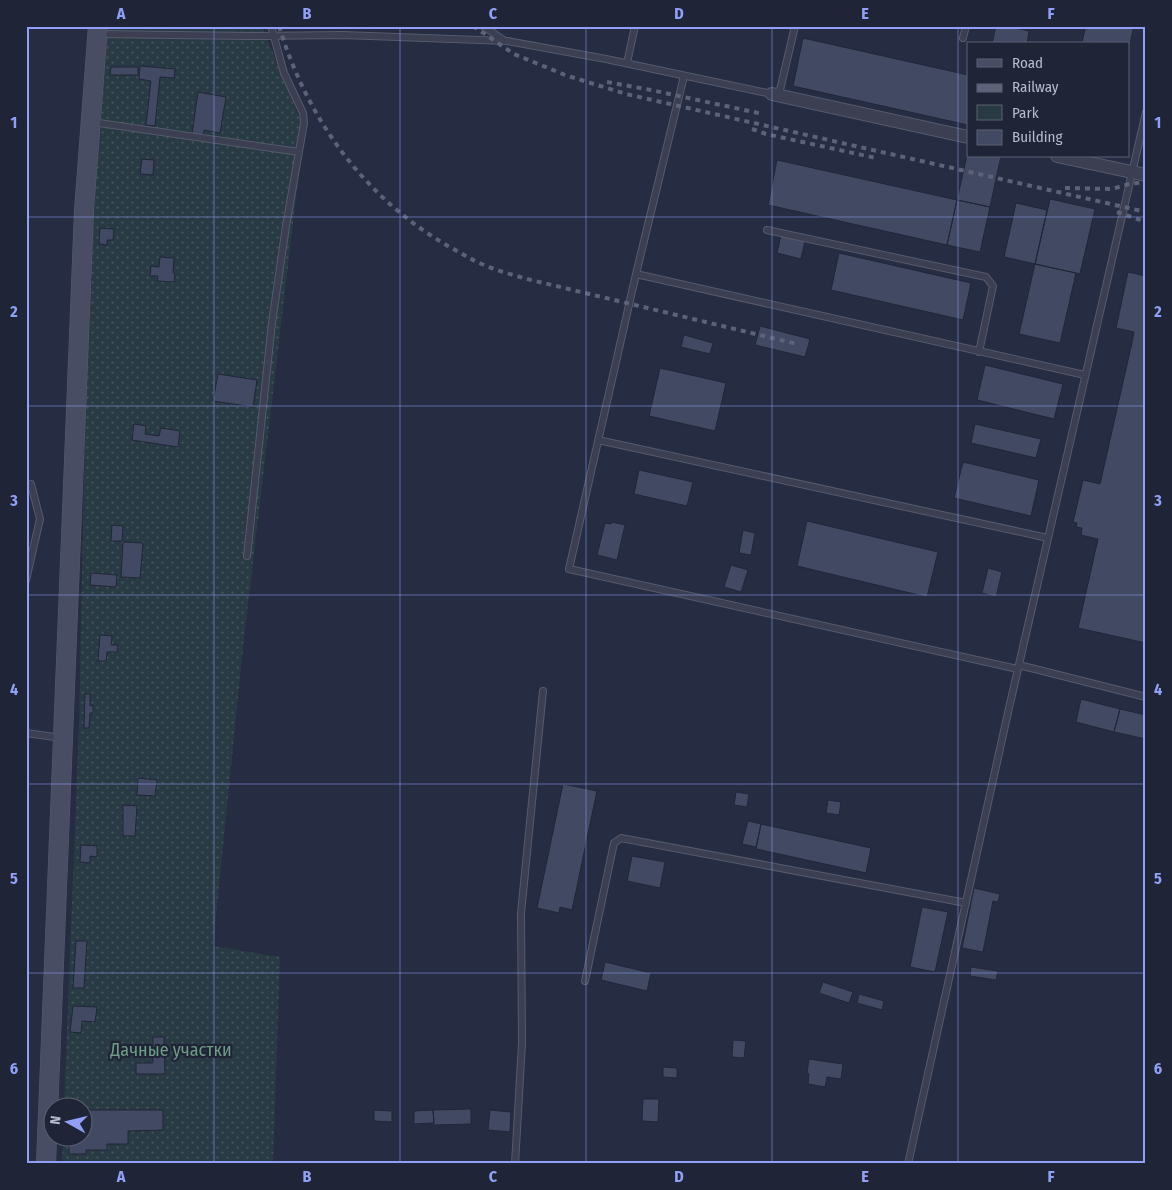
<svg xmlns="http://www.w3.org/2000/svg" width="1172" height="1190" viewBox="0 0 1172 1190" font-family="'Fira Sans Condensed',sans-serif">
<style>
.green{fill:url(#green-dots)}
.building{fill:#424962;stroke:#212639}
.lines{fill:none;stroke-linecap:round;stroke-linejoin:round}
.service-casing{stroke:#565a6c;stroke-width:8}
.minor-casing{stroke:#565a6c;stroke-width:14}
.secondary-casing{stroke:#565a6c;stroke-width:20}
.service{stroke:#3b3f51;stroke-width:6}
.minor{stroke:#3b3f51;stroke-width:12}
.secondary{stroke:#494d64;stroke-width:19}
.rail{stroke:#5d6278;stroke-width:4;stroke-dasharray:5 5;stroke-linecap:butt}
.grid{fill:none;stroke:#90a0f8;stroke-width:1;stroke-opacity:0.55}
.labels{text-anchor:middle;dominant-baseline:central;stroke-width:4.5;stroke-linejoin:round;paint-order:stroke}
.park-label{font-size:18px;fill:#6f9c84;stroke:#1f2437}
.neatline{fill:none;stroke:#90a0f8;stroke-width:2}
.grid-label{font-size:16px;text-anchor:middle;font-weight:bold;fill:#90a0f8}
</style>
<defs>
<pattern id="green-dots" width="8" height="8" patternUnits="userSpaceOnUse" patternTransform="scale(1.25)"><rect width="8" height="8" fill="#283a43"/><path d="M2 2h.1M6 6h.1" fill="none" stroke="#45555d" stroke-width="1.8" stroke-linecap="round"/></pattern>
</defs>
<rect width="100%" height="100%" fill="#262c42"/>
<path class="green" d="M97,26H262L304,130L244,638L213,946L280,957L273,1164H62L63,1138H82V1108L64,1107L79,724L92,78Z"/>
<path class="building" d="M996,26H1007L1029,31L1027,44H992Z
M1086,26H1134L1128,52V44L1082,42Z
M803,38L968,75V125L793,86Z
M140,66L175,69L174,78L160,77L155,126L146,125L151,81L139,79Z
M111,67H138V75H110Z
M198,92L226,97L220,133L204,130L203,135L192,134Z
M968,151V156H1001L990,207L957,200Z
M142,159L154,160L153,175L140,174Z
M777,160L957,200L947,245L768,205Z
M1050,199L1095,209L1080,274L1035,264Z
M957,200L990,207L980,252L947,245Z
M1016,203L1047,210L1035,264L1004,257Z
M100,228L114,229L113,240H107V245L99,244Z
M781,235L805,241L801,259L777,253Z
M839,253L971,283L963,320L831,290Z
M160,257L174,258L173,273L175,274L174,282L157,281L158,276H150L151,266L159,267Z
M1035,264L1076,273L1060,343L1019,334Z
M1128,272L1146,276V643L1078,628L1098,539L1081,535L1082,528L1076,527L1077,523L1073,522L1083,480L1100,484L1133,338L1134,332L1116,328Z
M760,326L810,339L805,357L755,345Z
M684,335L713,343L710,354L681,347Z
M985,365L1063,384L1054,419L977,400Z
M660,368L726,383L715,431L649,416Z
M218,374L257,380L253,407L213,401Z
M134,424L146,426L145,434L159,436L161,428L180,431L178,447L132,440Z
M975,424L1041,439L1036,458L971,443Z
M963,462L1039,480L1031,516L954,498Z
M639,470L693,482L687,506L634,494Z
M807,521L938,552L927,597L797,566Z
M612,522L625,525L617,560L597,555L605,523L611,524Z
M112,525L123,526L122,541H111Z
M743,530L755,533L751,555L739,553Z
M123,542L143,543L140,578L121,577Z
M731,565L748,570L741,592L724,587Z
M988,568L1002,572L996,597L982,593Z
M91,573L117,575L116,587L90,585Z
M100,635L112,636L111,645H118L117,652H107L106,661H98Z
M85,694H90V706L93,705V713H90L89,728H84Z
M1081,699L1120,709L1114,732L1076,722Z
M1120,709L1146,715V739L1114,732Z
M138,778L157,780L155,796L137,795Z
M563,784L597,791L572,910L560,907L559,913L537,908Z
M736,792L749,794L747,807L734,805Z
M828,800L841,802L839,815L826,813Z
M123,805L137,806L135,836H123Z
M748,821L761,824L756,847L742,844Z
M761,824L871,848L866,873L756,849Z
M81,845L97,846V857L90,856V863L80,862Z
M632,856L665,862L660,888L627,881Z
M974,888L1000,894L998,902L993,901L983,952L962,948Z
M922,907L948,912L935,972L910,967Z
M76,941H87L84,988H73Z
M605,962L651,973L647,991L601,980Z
M971,967L998,971L996,980L970,976Z
M823,982L853,992L849,1003L819,993Z
M859,994L884,1001L882,1010L857,1003Z
M73,1006L97,1007L95,1022L82,1021L81,1033L70,1032Z
M153,1037H164L165,1074H136V1063H153Z
M733,1040L746,1041L744,1058L732,1057Z
M809,1059L843,1064L841,1079L827,1077L825,1087L808,1084L809,1074L807,1073Z
M663,1067L677,1068V1078L663,1077Z
M643,1099H659L658,1122L642,1121Z
M471,1109V1124L434,1125L433,1110Z
M82,1110H163V1130L128,1131V1144H107V1150H86V1154H69V1138H82Z
M374,1110L392,1111V1122L374,1121Z
M433,1110L434,1123L414,1124V1111Z
M490,1110L511,1112L510,1132L488,1130Z"/>
<g class="lines">
<g class="service-casing">
<path id="service" d="M483,26L505,41
M98,34L250,36L343,35L507,41L606,59L772,94L780,90L795,26
M963,38L966,26
M627,63L635,26
M684,76L636,274L569,569L1018,669
M92,122L299,152
M767,230L986,277L993,286L979,352
M636,274L1085,375
M598,440L1048,538
M247,556L272,323L286,226L304,123L303,113L284,73L271,26
M26,580L40,519L31,484
M1019,665L1146,697
M26,733L62,738
M585,981L614,843L621,838L966,903
M515,1164L522,1043L521,913L543,691
M908,1164L1009,708L1146,112"/>
</g>
<g class="minor-casing">
<path id="minor" d="M772,94L968,137
M1057,156L1146,175"/>
</g>
<g class="secondary-casing">
<path id="secondary" d="M46,1164L84,210L98,26"/>
</g>
<use href="#service" class="service"/>
<use href="#minor" class="minor"/>
<use href="#secondary" class="secondary"/>
<path class="rail" d="M279,26C308,122 368,203 457,251C466,256 474,261 484,265C498,271 513,275 527,279L797,344
M473,26L514,54L565,75L626,94L1146,212
M607,82L651,90L763,114
M752,129L766,134L876,158
M1065,188L1112,189L1129,184L1146,182
M1117,212L1146,222"/>
</g>
<path class="grid" d="M214,26V1164M400,26V1164M586,26V1164M772,26V1164M958,26V1164M26,217H1146M26,406H1146M26,595H1146M26,784H1146M26,973H1146"/>
<g class="labels">
<g class="park-label">
<text x="171" y="1050">Дачные участки</text>
</g>
</g>
<rect width="1172" height="1190" fill="none" stroke="#1f2437" stroke-width="55"/>
<rect x="967" y="42" width="162" height="115" fill="#1f2437" stroke="#5c6072"/>
<rect x="977" y="59" width="25" height="8" fill="#494d64" stroke="#5c6072"/>
<text x="1012" y="68" font-size="15" fill="#b8bbcb">Road</text>
<rect x="977" y="84" width="25" height="8" fill="#5d6278" stroke="#5c6072"/>
<text x="1012" y="92" font-size="15" fill="#b8bbcb">Railway</text>
<rect x="977" y="105" width="25" height="15" fill="#283a43" stroke="#5c6072"/>
<text x="1012" y="118" font-size="15" fill="#b8bbcb">Park</text>
<rect x="977" y="130" width="25" height="15" fill="#424962" stroke="#5c6072"/>
<text x="1012" y="142" font-size="15" fill="#b8bbcb">Building</text>
<g transform="translate(68 1122) rotate(278)"><circle r="24" fill="#1f2437" stroke="#5c6072"/>
<path d="M0-4L9 19L0 12L-9 19Z" fill="#90a0f8"/>
<text y="-8" font-size="14" font-weight="bold" text-anchor="middle" fill="#b8bbcb">N</text>
</g>
<rect x="28" y="28" width="1116" height="1134" class="neatline"/>
<g class="grid-label">
<text x="121" y="19">A</text>
<text x="307" y="19">B</text>
<text x="493" y="19">C</text>
<text x="679" y="19">D</text>
<text x="865" y="19">E</text>
<text x="1051" y="19">F</text>
<text x="14" y="128">1</text>
<text x="1158" y="128">1</text>
<text x="14" y="317">2</text>
<text x="1158" y="317">2</text>
<text x="14" y="506">3</text>
<text x="1158" y="506">3</text>
<text x="14" y="695">4</text>
<text x="1158" y="695">4</text>
<text x="14" y="884">5</text>
<text x="1158" y="884">5</text>
<text x="14" y="1074">6</text>
<text x="1158" y="1074">6</text>
<text x="121" y="1182">A</text>
<text x="307" y="1182">B</text>
<text x="493" y="1182">C</text>
<text x="679" y="1182">D</text>
<text x="865" y="1182">E</text>
<text x="1051" y="1182">F</text>
</g>
</svg>
